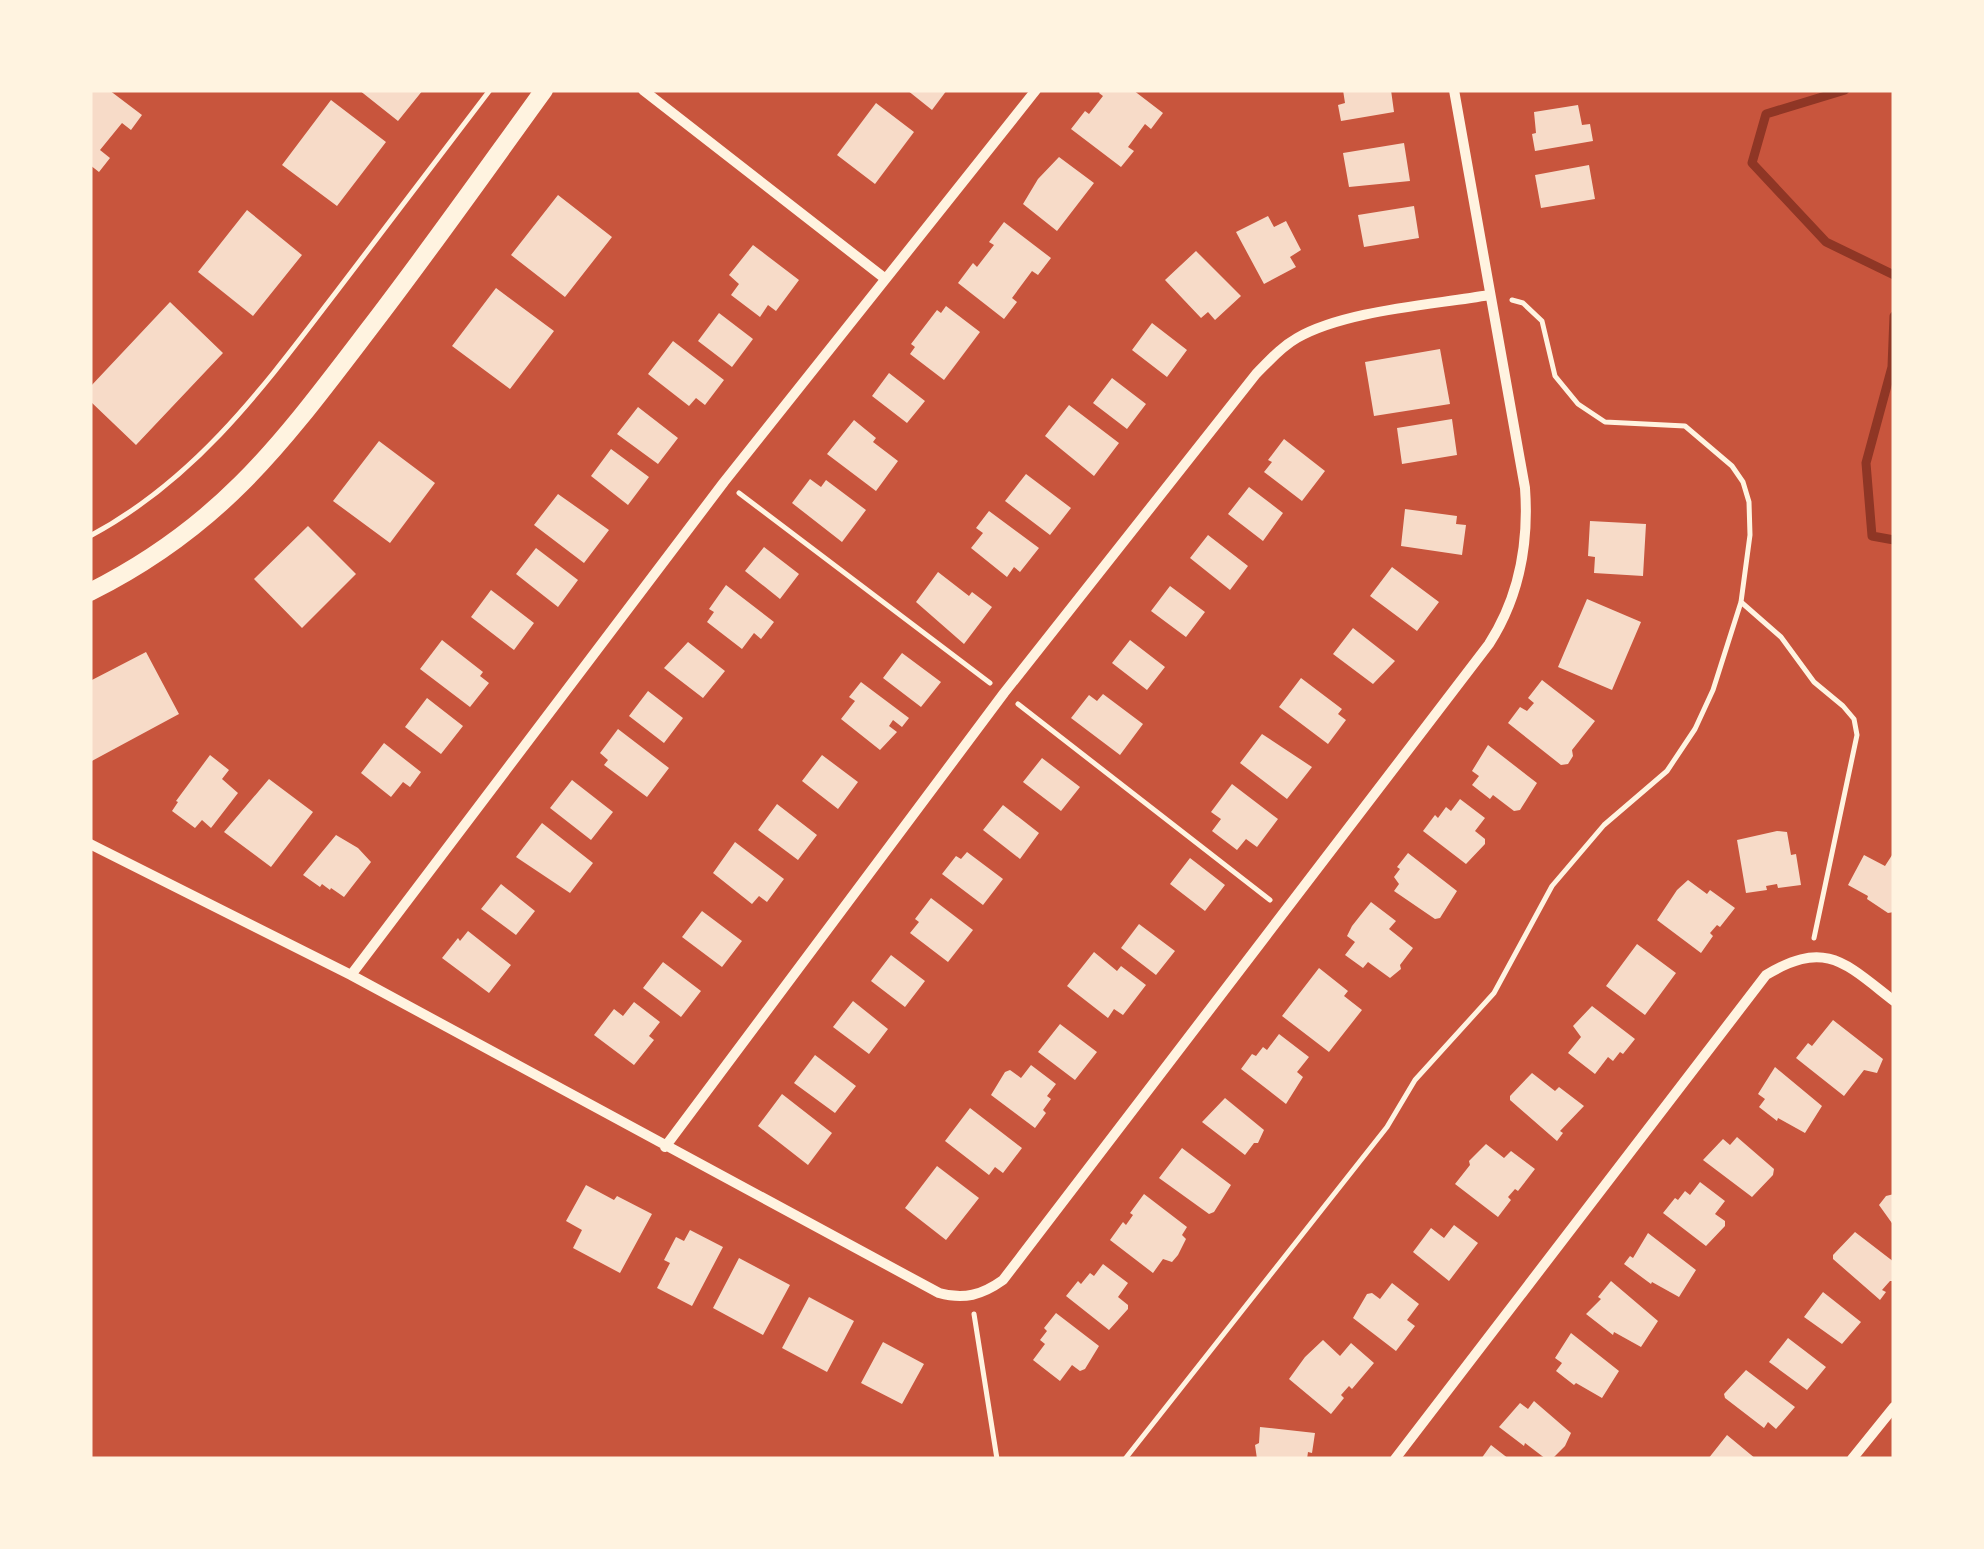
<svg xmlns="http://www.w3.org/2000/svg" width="1984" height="1549" viewBox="0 0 1984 1549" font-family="'Nunito Sans',sans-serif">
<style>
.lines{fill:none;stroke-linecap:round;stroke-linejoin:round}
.stream{stroke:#8f3625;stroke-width:9}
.building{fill:#f7dbc8}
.path{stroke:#fff3e0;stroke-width:5}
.minor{stroke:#fff3e0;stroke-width:10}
.tertiary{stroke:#fff3e0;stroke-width:18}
</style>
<rect width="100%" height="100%" fill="#c8553d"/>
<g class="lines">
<path class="stream" d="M1845,90L1766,114L1752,163L1826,242L1894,275
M1894,316L1892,367L1866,463L1872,536L1894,540"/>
</g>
<path class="building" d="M90,90H109L142,115L131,130L122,123L100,150L110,158L99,172L90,165Z
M359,90H423L398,121Z
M907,90H947L932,110Z
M1101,90H1133L1163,113L1151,129L1145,124L1128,147L1134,151L1121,167L1071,129L1085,111L1089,114L1103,96L1099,93Z
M1343,90H1391L1394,112L1341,121L1338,105L1345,103Z
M331,100L386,142L337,206L282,165Z
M876,103L914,132L875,184L837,155Z
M1578,105L1582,125L1590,124L1593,141L1535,151L1532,134L1536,133L1534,112Z
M1404,143L1410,181L1349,187L1343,153Z
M1059,157L1094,183L1057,231L1023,204L1038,179Z
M1589,165L1595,199L1541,208L1535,175Z
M558,195L612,237L565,297L511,255Z
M1414,206L1419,238L1364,247L1358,215Z
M247,210L302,255L253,316L198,272Z
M1268,216L1274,227L1286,221L1301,250L1290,257L1296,267L1264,284L1236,232Z
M1004,222L1051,258L1038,275L1032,271L1012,298L1017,302L1004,319L958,283L973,263L977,267L994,245L989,242Z
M753,245L799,280L776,311L768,305L760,317L731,295L739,284L729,275Z
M1196,251L1241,296L1215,320L1208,312L1201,318L1165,280Z
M496,288L554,331L510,389L452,346Z
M170,302L223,353L136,445L90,401V387Z
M946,306L980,332L944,380L910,354L915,347L911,344L937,310L941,313Z
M719,313L753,339L732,367L698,341Z
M1152,323L1187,350L1167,377L1132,350Z
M673,341L724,380L705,405L696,398L689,406L648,374Z
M1440,349L1450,404L1374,416L1365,362Z
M889,373L925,401L907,423L872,396Z
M1112,378L1146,404L1127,429L1093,403Z
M1069,405L1119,443L1094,476L1045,436Z
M638,407L678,438L658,464L617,434Z
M1452,419L1457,455L1402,464L1397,428Z
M854,420L876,438L873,442L898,461L876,491L827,454Z
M1284,439L1325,471L1302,501L1264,472L1272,462L1268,460Z
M379,441L435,483L390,543L333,501Z
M611,449L649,477L628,505L591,476Z
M1026,474L1071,508L1050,535L1005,501Z
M810,479L821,487L826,480L866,510L842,542L792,503Z
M1249,487L1283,513L1263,541L1228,514Z
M558,494L609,530L584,563L534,525Z
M1405,509L1457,516L1456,524L1466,525L1462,555L1401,546Z
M989,511L1039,548L1020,572L1014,567L1007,577L971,548L983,533L976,528Z
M1590,521L1646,524L1643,576L1594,573L1595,557L1588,556Z
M308,526L356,574L302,628L254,579Z
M1208,535L1248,566L1230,590L1190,558Z
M764,547L799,574L780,599L745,571Z
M536,548L578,580L558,607L516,574Z
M1392,567L1439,602L1417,631L1370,596Z
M938,572L969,596L972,592L992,607L964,644L916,602Z
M726,585L774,622L761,639L754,633L742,649L707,622L714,612L709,609Z
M1170,586L1205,612L1186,637L1151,611Z
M491,590L534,623L514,650L471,617Z
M1587,599L1641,622L1612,690L1558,667Z
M1353,628L1395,661L1373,684L1333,654Z
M442,640L483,672L480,676L489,683L470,707L420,669Z
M1130,640L1165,667L1147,690L1112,663Z
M688,642L725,671L703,698L664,668Z
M146,652L179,714L90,762V681Z
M902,653L941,682L921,707L883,678Z
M1301,678L1342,709L1338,714L1346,720L1328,744L1279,707Z
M1542,680L1595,721L1572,750L1573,756L1568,764L1561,765L1508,723L1520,707L1527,711L1534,703L1528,698Z
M861,682L909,718L902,727L893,720L889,726L897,732L880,750L841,719L855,701L849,697Z
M648,691L683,718L664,743L629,716Z
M1103,694L1143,724L1120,755L1071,718L1089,695L1097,701Z
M427,698L463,726L441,754L405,727Z
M618,729L669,768L647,797L604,765L608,760L600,753Z
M1262,734L1312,767L1287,799L1240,763Z
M384,743L421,772L410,787L403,782L391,797L361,773Z
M1488,745L1537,783L1520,810L1514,811L1493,795L1490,799L1472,785L1479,776L1472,771Z
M210,755L229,770L222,779L238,793L211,828L202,820L195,828L172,811L178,802L176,801Z
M822,755L858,782L838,809L802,781Z
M1042,758L1080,787L1061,811L1023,782Z
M269,779L313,812L271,867L224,832Z
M572,780L613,812L591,840L550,808Z
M1232,784L1278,819L1257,847L1246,839L1237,850L1212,831L1221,819L1211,812Z
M1460,799L1485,818L1475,831L1485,839V844L1466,864L1423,831L1435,815L1438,818L1446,807L1451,811Z
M777,804L817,835L798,860L758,830Z
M1003,805L1039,833L1020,859L983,830Z
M542,823L593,863L570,893L516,857Z
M1777,831L1787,832L1791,855L1796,854L1801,885L1778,888L1777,884L1766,886L1767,890L1746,893L1737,840Z
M336,835L358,848L371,862L344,897L331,888L330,890L322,884L320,887L303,875Z
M735,842L784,879L767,902L759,896L752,904L713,873Z
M967,852L1003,879L983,905L942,874L956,856L961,859Z
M1894,852V912L1888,913L1867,899L1868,896L1848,885L1864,855L1885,866Z
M1408,853L1457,891L1440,918L1435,919L1394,891L1399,884L1394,877L1400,869L1397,867Z
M1190,858L1225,885L1205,911L1170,884Z
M1688,880L1707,894L1710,890L1735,908L1720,927L1717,925L1710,933L1713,936L1701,953L1657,920L1677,890Z
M501,884L535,911L516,935L481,909Z
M931,898L973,930L948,962L910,933L919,922L915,919Z
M1371,902L1396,921L1389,929L1413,948L1400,965L1401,969L1390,978L1368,962L1363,968L1345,955L1355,942L1347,936L1352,926Z
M702,911L742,941L722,967L682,937Z
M1139,924L1175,951L1156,975L1121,948Z
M468,931L511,965L489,993L442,958L458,938L460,941Z
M1637,944L1676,973L1645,1015L1606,986Z
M1094,952L1117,971L1121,966L1146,985L1123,1015L1114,1009L1108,1018L1067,986Z
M891,955L925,981L905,1007L871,981Z
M663,962L701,991L681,1017L643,988Z
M1319,968L1348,991L1344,996L1362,1010L1329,1052L1282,1016Z
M853,1001L888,1029L869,1054L833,1027Z
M634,1002L660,1022L649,1036L654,1040L634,1065L594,1035L614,1009L623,1016Z
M1592,1006L1635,1039L1623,1054L1620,1052L1613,1061L1608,1057L1595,1074L1568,1053L1581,1037L1573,1026Z
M1833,1020L1883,1059L1877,1073L1864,1070L1844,1096L1796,1058L1808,1043L1812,1046Z
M1060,1024L1097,1052L1075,1080L1038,1052Z
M1279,1034L1309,1057L1297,1072L1303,1077L1286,1104L1241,1069L1252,1054L1256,1056L1263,1047L1267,1050Z
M815,1055L856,1086L835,1113L794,1083Z
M1031,1065L1056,1084L1047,1096L1051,1099L1043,1110L1046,1113L1035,1128L991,1095L1005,1072L1010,1070L1021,1078Z
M1775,1067L1822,1106L1805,1133L1778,1118L1777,1121L1759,1107L1765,1099L1758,1094Z
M1532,1073L1555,1091L1559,1087L1584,1106L1560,1131L1563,1133L1557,1141L1510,1100V1096Z
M782,1094L832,1133L808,1165L758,1126Z
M1225,1098L1264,1130L1258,1143H1254L1245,1155L1202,1122Z
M970,1108L1022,1148L1003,1173L995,1167L989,1175L945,1141Z
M1737,1137L1774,1169L1773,1175L1752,1197L1703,1160L1723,1139L1730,1145Z
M1486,1144L1504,1158L1511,1151L1535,1169L1518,1191L1515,1189L1508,1197L1511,1200L1498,1217L1455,1184L1470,1165L1469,1161Z
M1182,1148L1231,1185L1214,1212L1209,1214L1159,1178Z
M937,1166L979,1198L946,1240L905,1208Z
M1700,1182L1725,1201L1715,1214L1725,1221V1226L1706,1246L1663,1213L1675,1198L1678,1200L1685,1191L1690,1195Z
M586,1185L614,1200L617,1196L652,1214L620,1273L573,1248L582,1230L566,1221Z
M1144,1194L1187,1227L1182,1235L1186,1239L1178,1255L1172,1262L1163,1259L1153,1273L1110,1240L1123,1222L1126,1225L1133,1215L1130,1213Z
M1894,1194V1226L1879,1205L1886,1196Z
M1454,1225L1478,1243L1449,1281L1413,1252L1431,1228L1444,1238Z
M690,1230L723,1247L692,1306L657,1288L670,1263L664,1260L676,1237L684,1241Z
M1855,1232L1894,1262V1281H1890L1882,1290L1886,1292L1880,1300L1833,1259V1255Z
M1648,1233L1696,1270L1679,1297L1652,1282L1651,1284L1624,1264L1630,1256L1633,1258Z
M739,1258L790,1285L763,1335L713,1308Z
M1103,1264L1128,1283L1118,1297L1128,1305V1309L1109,1330L1066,1296L1078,1281L1081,1284L1090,1273L1094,1276Z
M1611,1281L1658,1321L1641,1347L1614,1332L1613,1335L1586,1314L1601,1299L1598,1297Z
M1392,1283L1419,1304L1407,1320L1415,1326L1396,1351L1353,1318L1367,1294L1372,1293L1380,1299Z
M1823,1292L1861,1322L1842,1344L1804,1317Z
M809,1297L854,1321L827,1372L782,1348Z
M1056,1313L1099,1346L1085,1369L1080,1371L1072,1365L1060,1381L1033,1360L1045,1344L1040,1340L1047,1331L1044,1328Z
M1571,1333L1619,1371L1602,1398L1576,1383L1574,1385L1556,1371L1562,1363L1555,1358Z
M1788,1338L1826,1367L1807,1390L1769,1362Z
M1323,1340L1340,1356L1351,1343L1374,1363L1352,1389L1349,1386L1341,1395L1344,1398L1331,1414L1289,1379L1305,1357Z
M883,1342L924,1364L902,1404L861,1383Z
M1746,1370L1795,1407L1776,1429L1768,1422L1764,1428L1725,1398L1724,1394Z
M1534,1401L1571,1433L1565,1446L1552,1459H1546L1525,1443L1524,1446L1499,1427L1520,1403L1528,1409Z
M1260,1427L1315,1433L1312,1453L1308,1452L1307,1459H1257L1255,1445L1259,1443Z
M1727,1435L1756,1459H1708Z
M1491,1445L1509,1459H1481Z"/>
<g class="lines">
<path class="path" d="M739,493L990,683
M90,536C197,479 265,385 337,291C388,224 439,157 490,90
M1741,602L1781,637L1814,682L1843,706L1854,719L1857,735L1814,938
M1018,704L1270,900
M974,1314L997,1459
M1125,1459L1387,1127L1415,1080L1494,993L1552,886L1604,825L1667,771L1695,729L1713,690L1741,602L1750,535L1749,502L1743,482L1732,466L1685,426L1605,422L1578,404L1555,376L1542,321L1523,303L1512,300"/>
<path class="minor" d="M643,90L883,277
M90,844L351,975L939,1293C964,1300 982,1295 1003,1280L1489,644C1520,596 1529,544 1525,488L1454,90
M351,975L724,482L1036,90
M665,1147L1004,693L1256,374C1269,361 1281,347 1297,338C1346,310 1433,305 1489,295
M1395,1459L1766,975C1826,939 1845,963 1894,1001
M1852,1459L1894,1407"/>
<path class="tertiary" d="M90,592C222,526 282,443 369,329C429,251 486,170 544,90"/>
</g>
<rect width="1984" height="1549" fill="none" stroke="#fff3e0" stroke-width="185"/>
</svg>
